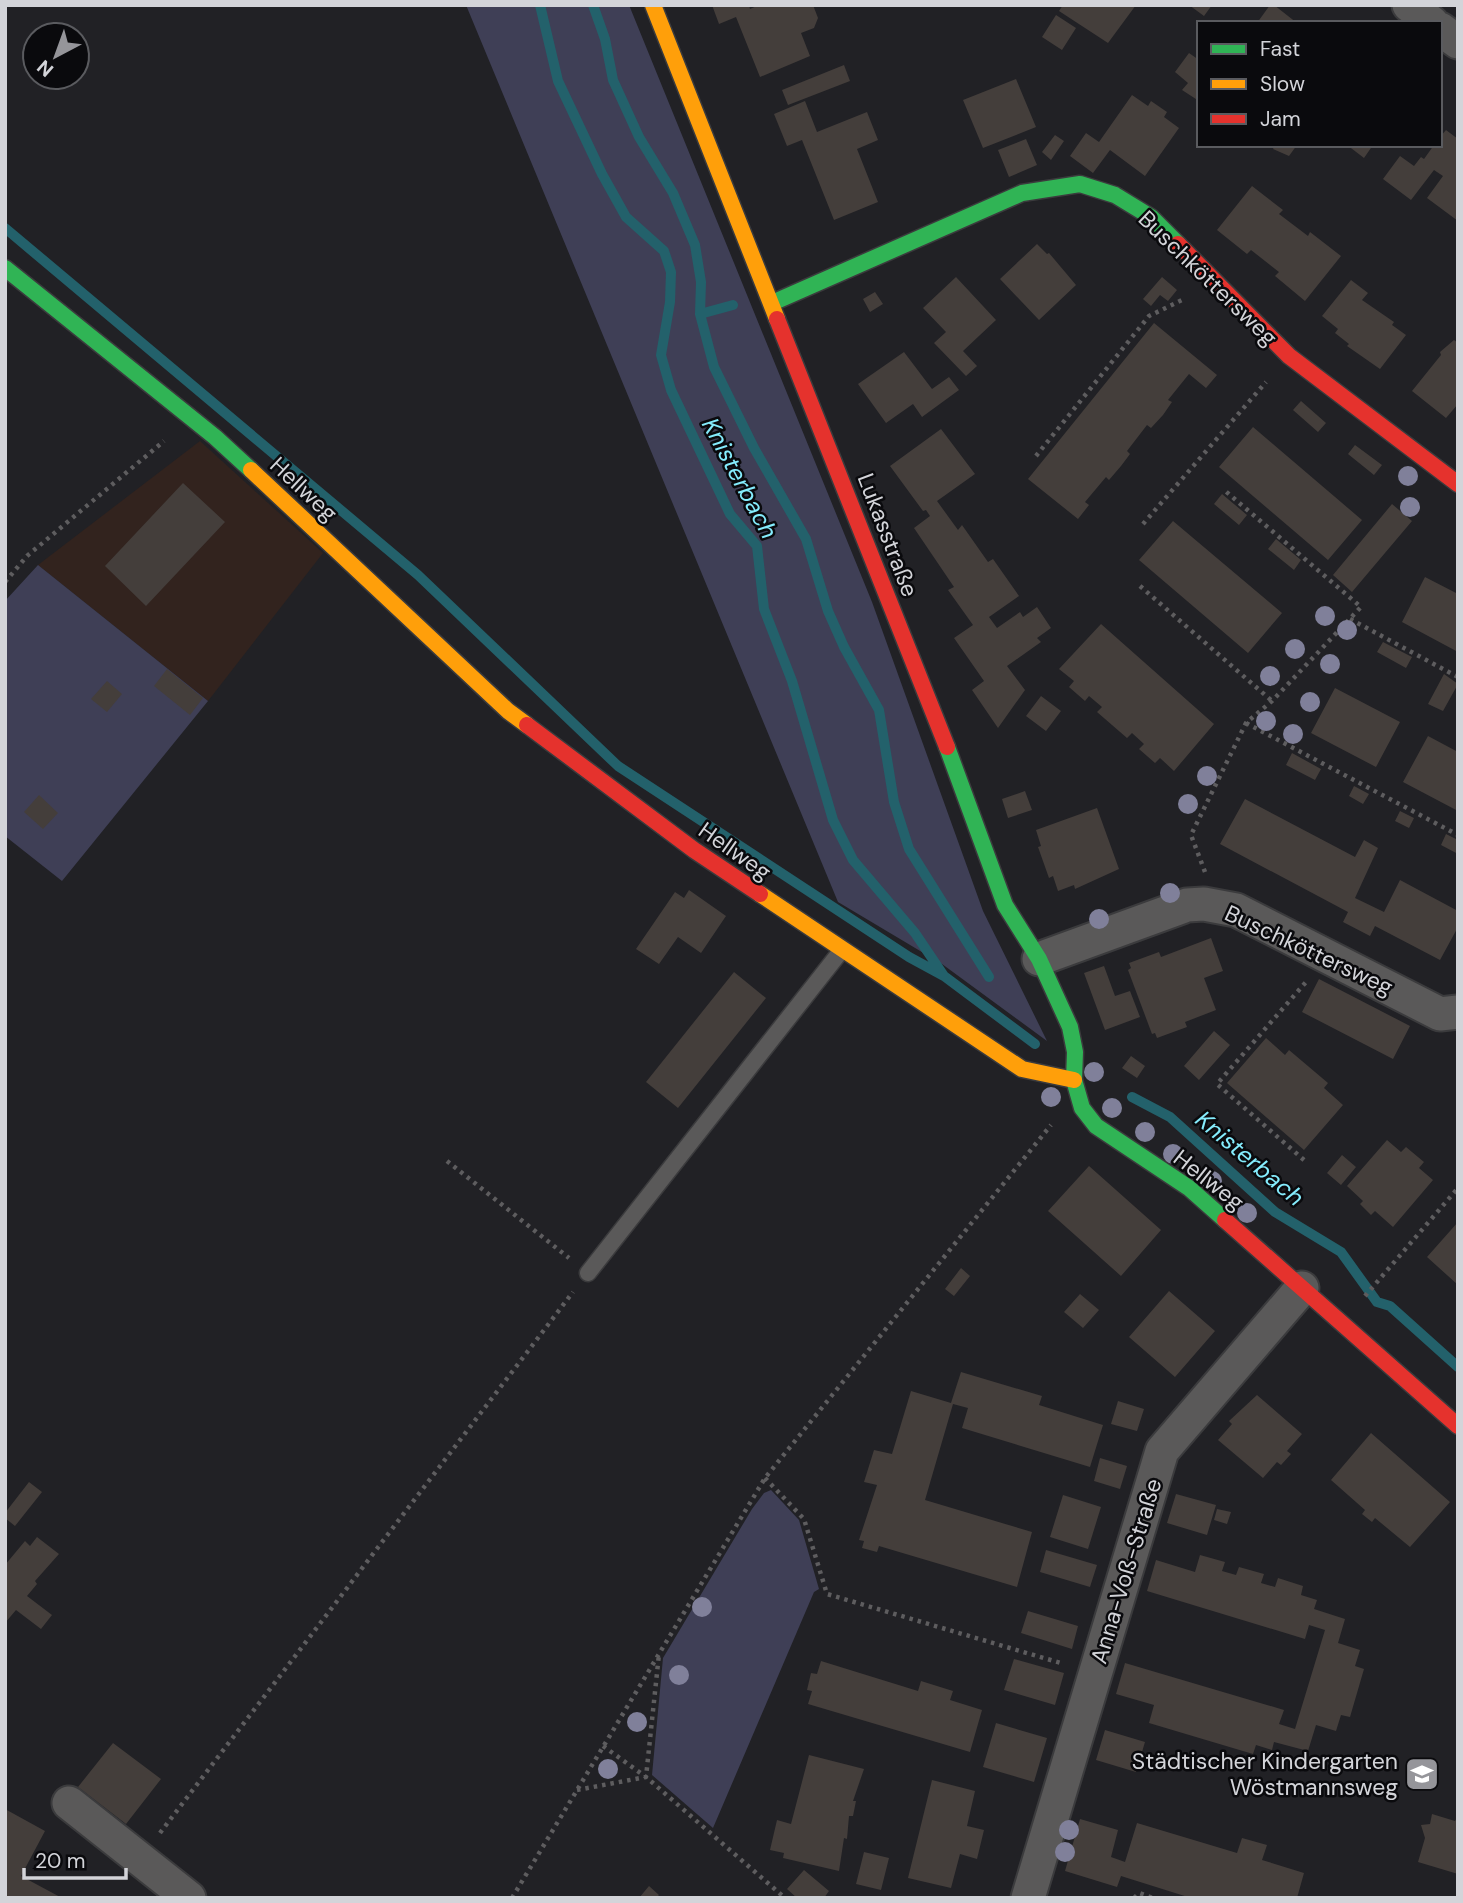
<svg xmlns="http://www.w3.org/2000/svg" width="1463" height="1903" viewBox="0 0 1463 1903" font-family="'DM Sans',sans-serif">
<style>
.commercial{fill:#32231e}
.green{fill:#3f3f56}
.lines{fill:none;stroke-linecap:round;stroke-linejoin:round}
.stream{stroke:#23616b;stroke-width:10}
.building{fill:#443e3b}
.lane-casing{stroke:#3b3b3d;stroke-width:19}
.street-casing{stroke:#3b3b3d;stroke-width:37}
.fast-casing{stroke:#3b3b3d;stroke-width:19}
.slow-casing{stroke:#3b3b3d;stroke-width:19}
.jam-casing{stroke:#3b3b3d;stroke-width:19}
.path{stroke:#5e5d5f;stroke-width:4.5;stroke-dasharray:3.5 5;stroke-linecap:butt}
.lane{stroke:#5a5959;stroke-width:16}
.street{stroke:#5a5959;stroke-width:33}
.fast{stroke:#30b455;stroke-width:16}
.slow{stroke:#ff9f0a;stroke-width:16}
.jam{stroke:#e5322d;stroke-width:16}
.tree{fill:#80809a}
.labels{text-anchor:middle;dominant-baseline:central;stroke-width:5;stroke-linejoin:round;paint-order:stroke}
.street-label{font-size:23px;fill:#d3d4d9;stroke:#0a0a0d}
.poi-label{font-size:23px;fill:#d3d4d9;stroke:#0a0a0d;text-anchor:end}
.water-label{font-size:24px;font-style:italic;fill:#85ecfd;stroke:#0a0a0d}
</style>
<rect width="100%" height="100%" fill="#212125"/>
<path class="commercial" d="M200,441L323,553L208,701L38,565Z"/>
<path class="green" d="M466,5H629L872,602L983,911L1047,1041L942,964L838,902Z
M38,565L208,701L62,881L5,836V601Z
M771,1490L799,1520L819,1589L814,1592L713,1828L652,1775L663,1658L752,1509L764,1493Z"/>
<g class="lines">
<path class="stream" d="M540,5L558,81L602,174L626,217L664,251L671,272L670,302L661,355L671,390L730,514L757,546L764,609L792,681L833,820L853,860L915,933L944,976L1035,1044
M593,5L605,39L613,80L639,137L673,193L695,245L701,282L700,314L714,367L754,448L806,539L828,611L844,647L879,710L894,802L909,849L989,977
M5,228L418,575L618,766L909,957L944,976
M700,314L733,305
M1132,1097L1170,1117L1275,1212L1341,1252L1377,1302L1390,1306L1458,1367"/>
</g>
<path class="building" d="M712,5H749L750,9L759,5H813L818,18L814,28L801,33L810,56L760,77L736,17L719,24Z
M1063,5L1110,7L1136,5L1108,43L1059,11Z
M1189,5H1212L1204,16Z
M1270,5H1274L1297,23H1257Z
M1056,15L1076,28L1062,50L1042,37Z
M1189,53L1199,60V101L1182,90L1188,83L1175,72Z
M844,65L850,81L788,105L782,90Z
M1016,79L1036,127L983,148L963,100Z
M1132,95L1148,106L1151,101L1167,112L1164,117L1179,128L1145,176L1110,150L1093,173L1070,156L1086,133L1099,142Z
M805,101L817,132L867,112L878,140L857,149L878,202L834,220L802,140L787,146L774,114Z
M1446,130L1458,139V221L1427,198L1443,176L1434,170L1411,200L1383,179L1400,156L1414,166L1421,157L1424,159L1434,145H1440V137Z
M1055,135L1064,141L1051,160L1042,152Z
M1026,139L1037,165L1009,177L998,150Z
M1275,145H1297L1289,156L1273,149Z
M1347,145H1373L1364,158Z
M1252,186L1283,210L1279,214L1308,236L1310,232L1341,256L1305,301L1275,276L1279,272L1251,250L1247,254L1217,230Z
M1037,244L1047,254L1049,253L1076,285L1039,320L1000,279Z
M956,277L996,320L963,351L977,366L966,376L934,343L946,332L923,308Z
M1162,277L1177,290L1168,301L1160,295L1151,306L1143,299Z
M1351,280L1368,293L1362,300L1394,322L1392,325L1406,335L1380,369L1347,346L1349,344L1335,333L1338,329L1322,316Z
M875,292L883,304L870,312L863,299Z
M1154,323L1217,375L1206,388L1189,374L1168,400L1172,402L1163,415L1151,428L1147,425L1127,451L1130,454L1121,466L1109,480L1106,477L1085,502L1089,505L1078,519L1028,479Z
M1454,340L1458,343V404L1446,418L1412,391L1441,355L1440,352Z
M904,352L932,389L949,377L959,390L922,417L913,404L886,423L858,384Z
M1301,401L1326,423L1318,432L1293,410Z
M1253,427L1362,520L1328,560L1219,467Z
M941,429L975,474L937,501L958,530L962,525L988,562L993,559L1019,596L989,617L997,628L1020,612L1023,617L1037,607L1051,628L1037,638L1041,642L1007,666L1025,690L998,728L972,690L984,681L954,638L973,625L948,590L954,587L914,528L930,516L926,510L923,511L890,466Z
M1355,445L1382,465L1374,475L1348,454Z
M183,483L225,522L146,606L105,566Z
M1222,494L1247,515L1239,525L1214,504Z
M1392,504L1412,521L1352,592L1333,575Z
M1173,521L1282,613L1248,653L1139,560Z
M1276,539L1301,560L1294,570L1268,549Z
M1425,577L1458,594V652L1402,622Z
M1101,624L1214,724L1174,771L1160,758L1155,763L1139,749L1144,744L1132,733L1127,738L1097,712L1102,707L1089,696L1085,701L1069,687L1074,681L1059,669Z
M1383,642L1412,657L1406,668L1377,652Z
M167,669L203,698L190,715L154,686Z
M1444,674L1458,684L1443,711L1428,704Z
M107,681L122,694L107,712L91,699Z
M1335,688L1400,722L1376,767L1311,733Z
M1041,696L1061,711L1046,731L1026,716Z
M1428,736L1458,752V811L1403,782Z
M1292,753L1321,769L1315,780L1286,765Z
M1354,786L1369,794L1363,804L1349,796Z
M1025,791L1032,810L1008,818L1002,799Z
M39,795L58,813L43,829L24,812Z
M1245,799L1355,857L1364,840L1378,848L1355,898L1384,912L1400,880L1458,911V927L1440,960L1375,926L1370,936L1343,922L1348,912L1220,844Z
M1097,808L1119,869L1075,889L1074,885L1058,891L1053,876L1049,878L1038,847L1041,846L1036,830Z
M1400,811L1414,818L1409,828L1395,821Z
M1446,834L1458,840V854L1441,845Z
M689,890L726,916L701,953L678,937L659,964L636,949L675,892L684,898Z
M1211,938L1223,971L1204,978L1216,1010L1185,1022L1187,1027L1157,1038L1155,1033L1152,1034L1128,970L1131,968L1129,963L1159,952L1161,957Z
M1104,966L1115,996L1130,991L1140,1017L1105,1030L1084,973Z
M734,972L766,998L678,1108L646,1082Z
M1319,979L1410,1026L1393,1059L1302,1012Z
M1214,1031L1230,1045L1199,1080L1184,1066Z
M1266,1038L1285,1055L1289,1050L1328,1083L1324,1088L1343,1105L1304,1150L1227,1083Z
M1131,1056L1145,1066L1137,1078L1122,1068Z
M1387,1140L1401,1152L1406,1147L1424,1162L1419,1168L1433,1180L1393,1227L1375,1211L1371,1215L1360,1204L1363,1201L1347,1186Z
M1342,1155L1356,1167L1341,1185L1327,1173Z
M1089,1166L1161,1230L1121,1276L1048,1211Z
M1458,1222V1285L1427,1257Z
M961,1268L970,1276L954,1296L945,1289Z
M1169,1291L1215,1331L1175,1377L1129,1337Z
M1080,1294L1099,1310L1083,1328L1064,1312Z
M961,1372L1042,1396L1039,1405L1103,1425L1090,1467L962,1428L968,1408L953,1404L925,1500L1032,1532L1017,1587L879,1546L877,1552L862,1548L864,1541L859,1540L877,1485L864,1482L874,1450L892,1454L911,1391L951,1403Z
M1257,1395L1302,1434L1287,1451L1291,1454L1281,1465L1277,1462L1263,1478L1218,1440L1232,1424L1229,1421Z
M1118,1401L1144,1409L1137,1431L1111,1424Z
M1371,1433L1450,1502L1410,1547L1375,1518L1372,1522L1362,1514L1365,1510L1331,1480Z
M1100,1458L1127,1466L1120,1489L1094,1481Z
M29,1482L42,1492L15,1526L5,1518V1513Z
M1176,1494L1216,1505L1207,1535L1167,1523Z
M1063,1495L1101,1507L1088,1549L1050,1537Z
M1217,1509L1231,1512L1227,1524L1214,1520Z
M37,1537L59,1554L35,1581L37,1584L27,1596L52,1615L41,1629L16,1610L5,1623V1565L25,1541L30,1546Z
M1046,1550L1097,1565L1090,1587L1040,1572Z
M1200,1555L1225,1562L1222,1571L1236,1575L1239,1567L1264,1574L1261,1583L1275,1587L1278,1578L1303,1586L1301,1595L1317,1600L1314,1609L1345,1619L1338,1643L1360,1650L1355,1666L1364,1669L1350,1717L1341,1715L1336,1731L1316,1725L1308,1751L1274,1742L1272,1750L1256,1745L1253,1754L1149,1723L1154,1705L1116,1694L1125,1663L1284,1710L1279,1724L1295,1729L1325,1630L1309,1625L1305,1639L1147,1591L1156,1560L1195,1572Z
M1028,1611L1078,1626L1072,1649L1021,1633Z
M1014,1659L1064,1673L1055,1705L1004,1690Z
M821,1661L918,1691L921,1681L953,1691L950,1700L982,1710L970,1752L808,1704L812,1691L807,1690L811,1673L817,1674Z
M996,1723L1047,1738L1034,1782L983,1767Z
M1105,1730L1145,1742L1136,1772L1096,1760Z
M113,1743L161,1779L126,1824L78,1787Z
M809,1755L864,1769L853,1801H856L853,1816H849L847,1839L844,1838L839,1871L783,1858L784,1853L770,1850L777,1820L791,1824Z
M932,1780L975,1791L967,1826L984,1830L977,1859L960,1854L951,1888L908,1878Z
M5,1809L45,1831L21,1876L62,1898H5Z
M1432,1814L1455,1821L1458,1816V1874L1418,1862L1425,1838L1421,1825L1430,1824Z
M1080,1819L1118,1830L1111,1857L1125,1862L1137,1823L1237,1853L1242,1838L1267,1845L1262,1860L1304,1873L1297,1898H1191L1121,1876L1117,1887L1065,1871Z
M864,1852L889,1858L881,1890L856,1884Z
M804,1870L829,1891L824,1898H797L787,1889Z
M649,1886L659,1895L656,1898H639Z"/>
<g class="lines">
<g class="lane-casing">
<path id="lane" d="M588,1273L841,951"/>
</g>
<g class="street-casing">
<path id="street" d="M1409,5L1432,23
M1440,29L1458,42
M1039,959L1187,905L1204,904L1236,910L1440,1014L1458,1012
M69,1803L189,1898
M1028,1898L1162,1451L1302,1288"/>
</g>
<g class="fast-casing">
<path id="fast" d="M5,268L215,437L251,470
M772,303L1022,193L1080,184L1115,195L1151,217L1178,244
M947,747L1005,905L1039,959L1070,1027L1075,1052L1074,1080L1082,1108L1096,1126L1189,1188L1225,1220"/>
</g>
<g class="slow-casing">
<path id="slow" d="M653,5L777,319
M251,470L508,711L527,725
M760,894L1022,1069L1074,1080"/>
</g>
<g class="jam-casing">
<path id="jam" d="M1178,244L1289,356L1458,484
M777,319L947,747
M527,725L694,850L760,894
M1225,1220L1458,1426"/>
</g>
<path class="path" d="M1036,456L1149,316L1184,299
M1143,524L1266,382
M5,582L27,556L164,441
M1140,586L1272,701
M1350,619L1458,677
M1246,723L1458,835
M1205,872L1191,835L1246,723L1272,701L1361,607L1223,489
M1304,1160L1217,1084L1306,982
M447,1161L569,1258
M1365,1296L1458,1188
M765,1478L804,1519L827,1594L1064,1664
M603,1746L646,1777L785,1898
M577,1790L646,1777L659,1654
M160,1833L573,1292
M512,1898L765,1478L1051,1125
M1134,1898L1139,1893L1153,1898"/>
<use href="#lane" class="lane"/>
<use href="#street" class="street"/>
<use href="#fast" class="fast"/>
<use href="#slow" class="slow"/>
<use href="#jam" class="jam"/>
</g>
<g class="tree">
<circle cx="1408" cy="476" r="10"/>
<circle cx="1410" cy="507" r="10"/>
<circle cx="1325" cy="616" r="10"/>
<circle cx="1347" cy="630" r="10"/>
<circle cx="1295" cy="649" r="10"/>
<circle cx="1330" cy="664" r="10"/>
<circle cx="1270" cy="676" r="10"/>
<circle cx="1310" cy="702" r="10"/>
<circle cx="1266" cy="721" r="10"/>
<circle cx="1293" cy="734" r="10"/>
<circle cx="1207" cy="776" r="10"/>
<circle cx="1188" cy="804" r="10"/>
<circle cx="1170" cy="893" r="10"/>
<circle cx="1099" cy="919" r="10"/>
<circle cx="1094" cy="1072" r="10"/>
<circle cx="1051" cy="1097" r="10"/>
<circle cx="1112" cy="1108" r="10"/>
<circle cx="1145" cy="1132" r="10"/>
<circle cx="1173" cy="1154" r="10"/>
<circle cx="1212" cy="1181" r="10"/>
<circle cx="1247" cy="1213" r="10"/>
<circle cx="702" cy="1607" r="10"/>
<circle cx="679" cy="1675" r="10"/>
<circle cx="637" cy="1722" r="10"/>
<circle cx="608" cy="1769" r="10"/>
<circle cx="1069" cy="1830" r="10"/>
<circle cx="1065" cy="1852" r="10"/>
</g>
<defs>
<g id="school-square" transform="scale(1.75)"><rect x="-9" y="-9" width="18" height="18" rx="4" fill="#95959a" stroke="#0a0a0d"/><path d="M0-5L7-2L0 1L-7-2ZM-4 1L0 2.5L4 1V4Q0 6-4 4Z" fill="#fff"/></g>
</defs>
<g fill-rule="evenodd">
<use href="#school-square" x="1422" y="1774"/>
</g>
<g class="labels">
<g class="street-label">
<text transform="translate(1208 278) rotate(44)">Buschköttersweg</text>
<text transform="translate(304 489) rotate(43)">Hellweg</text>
<text transform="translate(888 535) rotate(69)">Lukasstraße</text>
<text transform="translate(735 851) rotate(35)">Hellweg</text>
<text transform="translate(1309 950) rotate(25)">Buschköttersweg</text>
<text transform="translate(1209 1180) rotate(38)">Hellweg</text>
<text transform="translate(1126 1571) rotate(-73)">Anna-Voß-Straße</text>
</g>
<g class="poi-label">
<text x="1398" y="1761">Städtischer Kindergarten<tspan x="1398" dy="26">Wöstmannsweg</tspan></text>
</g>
<g class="water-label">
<text transform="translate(740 478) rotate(62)">Knisterbach</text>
<text transform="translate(1250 1158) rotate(40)">Knisterbach</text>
</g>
</g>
<rect width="1463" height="1903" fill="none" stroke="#d3d4d9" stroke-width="14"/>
<rect x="1197" y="21" width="245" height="126" fill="#0a0a0d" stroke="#5a5b5f" stroke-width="2"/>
<rect x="1211" y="44" width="35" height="10" fill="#30b455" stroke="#5a5b5f" stroke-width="2"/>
<text x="1260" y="56" font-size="21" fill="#d3d4d9">Fast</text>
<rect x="1211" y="79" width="35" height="10" fill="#ff9f0a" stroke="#5a5b5f" stroke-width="2"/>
<text x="1260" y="91" font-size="21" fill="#d3d4d9">Slow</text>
<rect x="1211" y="114" width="35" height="10" fill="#e5322d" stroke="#5a5b5f" stroke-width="2"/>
<text x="1260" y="126" font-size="21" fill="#d3d4d9">Jam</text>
<g transform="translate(56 56) rotate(221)"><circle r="33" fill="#0a0a0d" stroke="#5a5b5f" stroke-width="2"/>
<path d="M0-5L12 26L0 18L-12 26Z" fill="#95959a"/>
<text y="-10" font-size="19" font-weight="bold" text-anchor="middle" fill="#d3d4d9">N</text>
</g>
<path d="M24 1868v10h102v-10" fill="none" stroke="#d3d4d9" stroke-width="3.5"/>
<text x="35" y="1868" font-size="21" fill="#d3d4d9" stroke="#0a0a0d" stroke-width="5" paint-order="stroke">20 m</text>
</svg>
